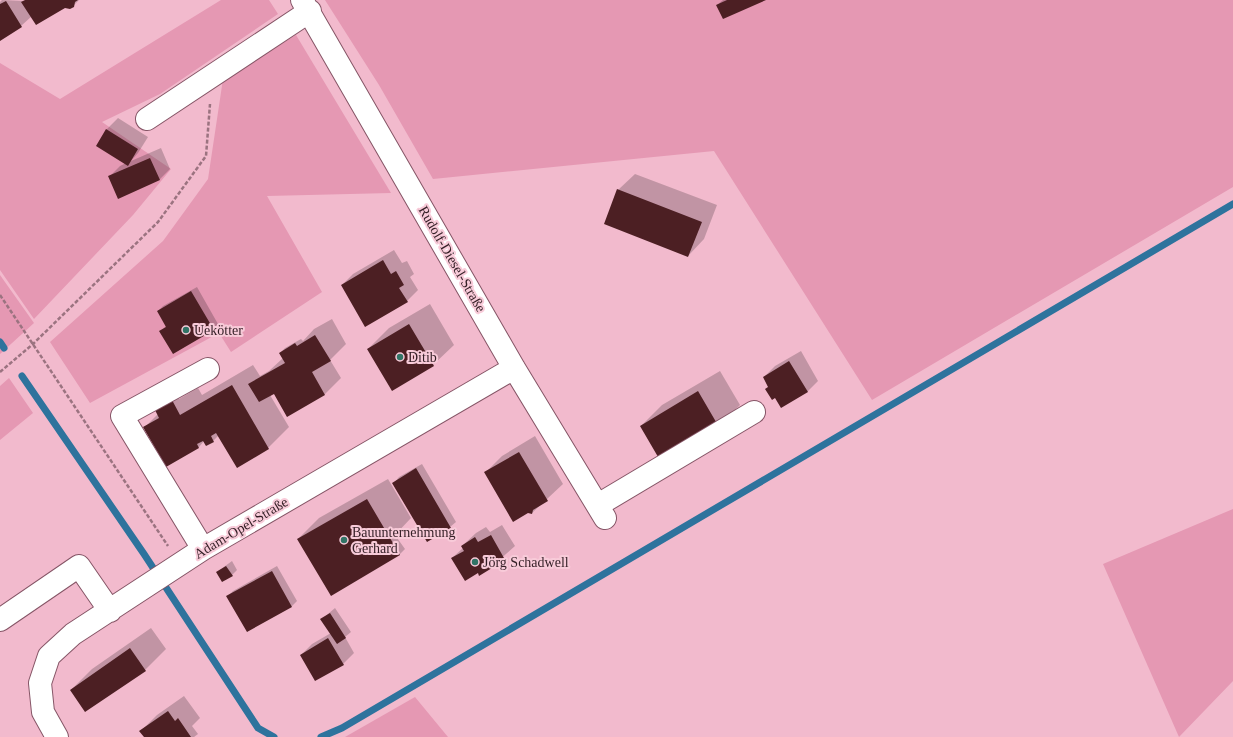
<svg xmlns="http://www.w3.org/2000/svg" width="1233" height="737" viewBox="0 0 1233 737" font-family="Georgia,serif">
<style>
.green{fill:#e598b3}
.shadow{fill:#0003}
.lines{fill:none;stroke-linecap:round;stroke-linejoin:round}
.stream{stroke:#2e739d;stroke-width:7}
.building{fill:#4c1f23}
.minor-casing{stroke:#855566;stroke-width:24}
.path{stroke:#9b7380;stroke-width:2.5;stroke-dasharray:4 2;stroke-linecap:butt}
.minor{stroke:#fff;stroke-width:22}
.poi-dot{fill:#317466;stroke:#f8cbd9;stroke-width:1.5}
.labels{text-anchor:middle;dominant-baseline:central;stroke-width:4;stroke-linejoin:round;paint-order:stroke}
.street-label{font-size:14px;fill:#331e25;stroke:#f8cbd9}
.poi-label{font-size:14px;fill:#331e25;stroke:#f8cbd9;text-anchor:start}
</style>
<rect width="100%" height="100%" fill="#f2bacd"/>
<path class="green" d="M221,0H269L278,14L160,94L102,122L171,169L133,215L34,319L0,270V63L60,99Z
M325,0H1233V187L872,400L714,151L433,179L379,85Z
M296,35L391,193L267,196L322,292L231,352L219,333L90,403L50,342L163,241L208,179L223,79Z
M0,275L34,323L0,354Z
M9,378L33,413L0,440V386Z
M1233,509V681L1179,737L1103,564Z
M415,697L448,737H345Z"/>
<path class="shadow" d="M2,0L24,1L79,0L73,6L32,16L21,26L0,40V2Z
M723,0H764L717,5Z
M118,118L148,137L138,153L131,161L161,148L170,169L159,180L109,177L120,166L126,163L97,145L107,129Z
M635,174L717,205L704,239L688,256L618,190Z
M394,250L402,263L407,261L414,274L410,277L418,290L407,301L342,285L353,274Z
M197,287L218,324L213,329L161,331L166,326L158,311L163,306Z
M430,304L454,345L433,365L368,349L389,328Z
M332,319L346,344L330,360L341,378L325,394L287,416L274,393L270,395L289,427L268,448L219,435L213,441H204L199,447L166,465L144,428L177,395L179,399L198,388L202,395L253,365L260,376L269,371L283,358L280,353L285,348L301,339L303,341L314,329Z
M801,351L818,381L807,392L776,397L764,377L775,366Z
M720,371L740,405L719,426H641L662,405Z
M535,436L563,484L532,513L486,472L502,456Z
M422,464L456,522L450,527L428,540L394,483L399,477Z
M388,479L411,518L395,535L405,549L399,555L298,539L319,518Z
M502,525L515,546L491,567L479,572L452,558L463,548L462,546L476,533L486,527L490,532Z
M232,561L237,570L232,575L217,572Z
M277,566L297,601L292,606L247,631L228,596L233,591Z
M335,608L351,632L345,637L354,653L343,664L301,655L312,644L331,633L322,619Z
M151,628L166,649L145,670L71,690L92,669Z
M184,696L200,718L192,726L198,734L194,737H145L141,731L157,715Z"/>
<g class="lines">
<path class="stream" d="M0,342L4,348
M22,376L144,554L258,728L274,737
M321,737L342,728L1233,204"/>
</g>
<path class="building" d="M25,0H78L75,2L74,7L70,9L65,8L36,25L21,2Z
M727,0H766L723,19L716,5Z
M6,1L22,27L0,41V4Z
M106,129L138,149L128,166L96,146Z
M150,158L160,180L118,199L108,176Z
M617,189L702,222L688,257L604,224Z
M383,260L391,274L396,271L404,285L399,288L408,302L365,327L341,285Z
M191,291L214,330L173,354L159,331L166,327L157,311Z
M409,324L434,366L392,391L367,349Z
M315,335L331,361L312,372L325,395L287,417L274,394L259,402L248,384L285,363L279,353L295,343L297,346Z
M789,361L808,392L781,408L775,398L772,400L765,389L768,387L763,377Z
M232,385L269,449L237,468L216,433L211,436L214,442L206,446L203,441L197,444L199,448L166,467L143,427L159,418L155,410L172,400L180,415Z
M698,391L719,427L661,462L640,426Z
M519,452L548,501L533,510L532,514L528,513L513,522L484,472Z
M416,468L451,528L427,542L392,483Z
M367,499L400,555L331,596L297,539Z
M491,535L504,558L491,566L492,568L479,576L478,573L465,581L451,558L464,551L461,546L475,537L478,542Z
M226,566L233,576L222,582L216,572Z
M272,571L292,607L247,632L226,596Z
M330,613L346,638L337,644L320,619Z
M328,638L344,665L315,681L300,655Z
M130,648L146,671L85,712L70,690Z
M168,711L175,721L178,718L191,737H144L139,731Z"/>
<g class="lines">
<g class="minor-casing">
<path id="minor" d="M302,0L514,368L605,518
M147,119L310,11
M598,505L754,412
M203,549L122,416L208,369
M0,620L79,566L110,611
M57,737L43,712L40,683L49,656L73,634L203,549L514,368"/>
</g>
<path class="path" d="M0,295L168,546
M0,372L33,344L158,222L206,156L210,104"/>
<use href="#minor" class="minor"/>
</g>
<g class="poi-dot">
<circle cx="186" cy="330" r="4"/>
<circle cx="400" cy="357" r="4"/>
<circle cx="344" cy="540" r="4"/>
<circle cx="475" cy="562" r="4"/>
</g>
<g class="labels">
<g class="street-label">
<text transform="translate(452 259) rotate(60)">Rudolf-Diesel-Straße</text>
<text transform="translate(241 528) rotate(-31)">Adam-Opel-Straße</text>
</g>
<g class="poi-label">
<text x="194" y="330">Uekötter</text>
<text x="408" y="357">Ditib</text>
<text x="352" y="532">Bauunternehmung<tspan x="352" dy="16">Gerhard</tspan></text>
<text x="483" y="562">Jörg Schadwell</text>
</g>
</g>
</svg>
